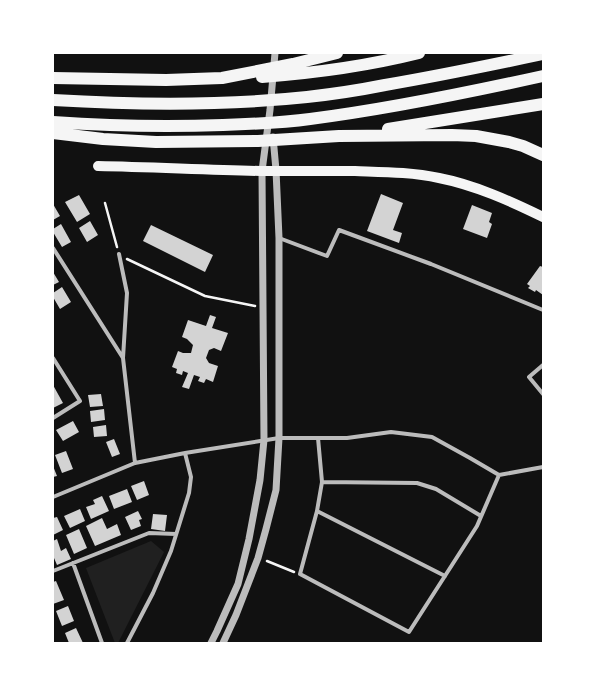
<svg xmlns="http://www.w3.org/2000/svg" width="596" height="696" viewBox="0 0 596 696" font-family="'PT Sans Narrow',sans-serif">
<style>
.green{fill:#202020}
.building{fill:#d3d3d3}
.lines{fill:none;stroke-linecap:round;stroke-linejoin:round}
.path{stroke:#f5f5f5;stroke-width:2.5}
.minor{stroke:#bcbcbc;stroke-width:4}
.tertiary{stroke:#bcbcbc;stroke-width:7}
.primary{stroke:#f5f5f5;stroke-width:10}
.motorway{stroke:#f5f5f5;stroke-width:12}
</style>
<rect width="100%" height="100%" fill="#111"/>
<path class="green" d="M151,541L164,552L118,643H115L86,568Z"/>
<path class="building" d="M381,194L403,203L393,230L402,233L399,243L367,231Z
M79,195L90,214L77,222L65,202Z
M53,204L60,216L53,220Z
M472,205L492,213L489,222L492,224L487,238L463,229Z
M90,221L98,235L87,242L79,228Z
M61,224L71,242L62,247L53,232V229Z
M151,225L213,255L205,272L143,241Z
M540,266L543,267V295L536,290L535,292L528,288L530,286L527,284Z
M53,272L59,282L53,285Z
M62,287L71,302L60,309L53,297V293Z
M210,315L216,317L212,328L228,333L221,351L214,348L209,350L206,358L209,363L218,366L213,382L206,379L204,383L198,381L200,377L194,375L189,389L182,387L188,373L183,371L182,375L176,373L177,369L172,367L178,351L183,353H191L193,345L187,339L182,337L188,320L206,326Z
M53,385L63,403L53,408Z
M101,394L103,406L90,407L88,395Z
M104,409L105,420L91,422L90,411Z
M73,421L79,432L63,441L56,430Z
M106,425L107,436L94,437L93,427Z
M114,439L120,454L112,457L106,442Z
M66,451L73,469L62,473L55,455Z
M53,466L57,476L53,477Z
M144,481L149,495L137,500L131,486Z
M127,489L132,502L114,509L109,496Z
M102,496L109,511L91,519L86,507L95,504L93,500Z
M80,509L85,521L70,528L64,516Z
M138,511L142,519L139,520L141,526L131,530L125,517Z
M153,514L167,515L165,531L151,529Z
M57,517L63,530L53,535V518Z
M102,518L107,529L117,524L121,535L95,546L86,526Z
M79,529L87,548L74,554L66,535Z
M57,539L61,551L66,548L71,559L57,565L54,558H53V541Z
M56,581L64,600L53,604V582Z
M68,606L74,621L62,626L56,611Z
M76,628L83,643H69L65,633Z"/>
<g class="lines">
<path class="path" d="M105,203L117,247
M127,259L205,296L255,306
M267,561L294,572"/>
<path class="minor" d="M279,238L327,256L339,230L431,264L543,310
M53,248L123,358
M119,254L127,293L123,358L135,463
M53,358L80,401L53,418
M543,365L529,377L543,394
M318,438L322,482L317,511L300,574L409,632L477,526L499,475
M322,482L417,483L436,489L481,516
M53,497L135,463L185,453L279,438H347L391,432L432,437L470,458L499,475L543,467
M317,511L445,576
M73,563L102,643
M53,571L149,533L176,534
M127,643L153,593L171,551L189,493L191,477L185,453"/>
<path class="tertiary" d="M211,643L217,631L238,584L249,539L260,480L264,440L262,171L270,110L275,53
M223,643L236,615L258,558L266,529L276,490L279,438V238L276,170L273,137"/>
<path class="primary" d="M98,166C152,167 207,170 261,171C292,171 324,171 355,171C383,172 411,172 439,178C475,185 510,201 543,217"/>
<path class="motorway" d="M262,77C316,73 367,66 419,53
M53,78L166,80L222,78L293,64L337,53
M53,100C138,105 223,106 307,97C334,94 360,90 385,85C438,76 491,65 543,54
M53,122C110,126 166,127 223,125C252,124 281,123 310,119C389,109 466,93 543,76
M388,129L543,104
M53,133L103,139L156,142L258,141L339,136L452,135L476,136L509,142L523,146L543,155"/>
</g>
<rect width="596" height="696" fill="none" stroke="#ffffff" stroke-width="108"/>
</svg>
